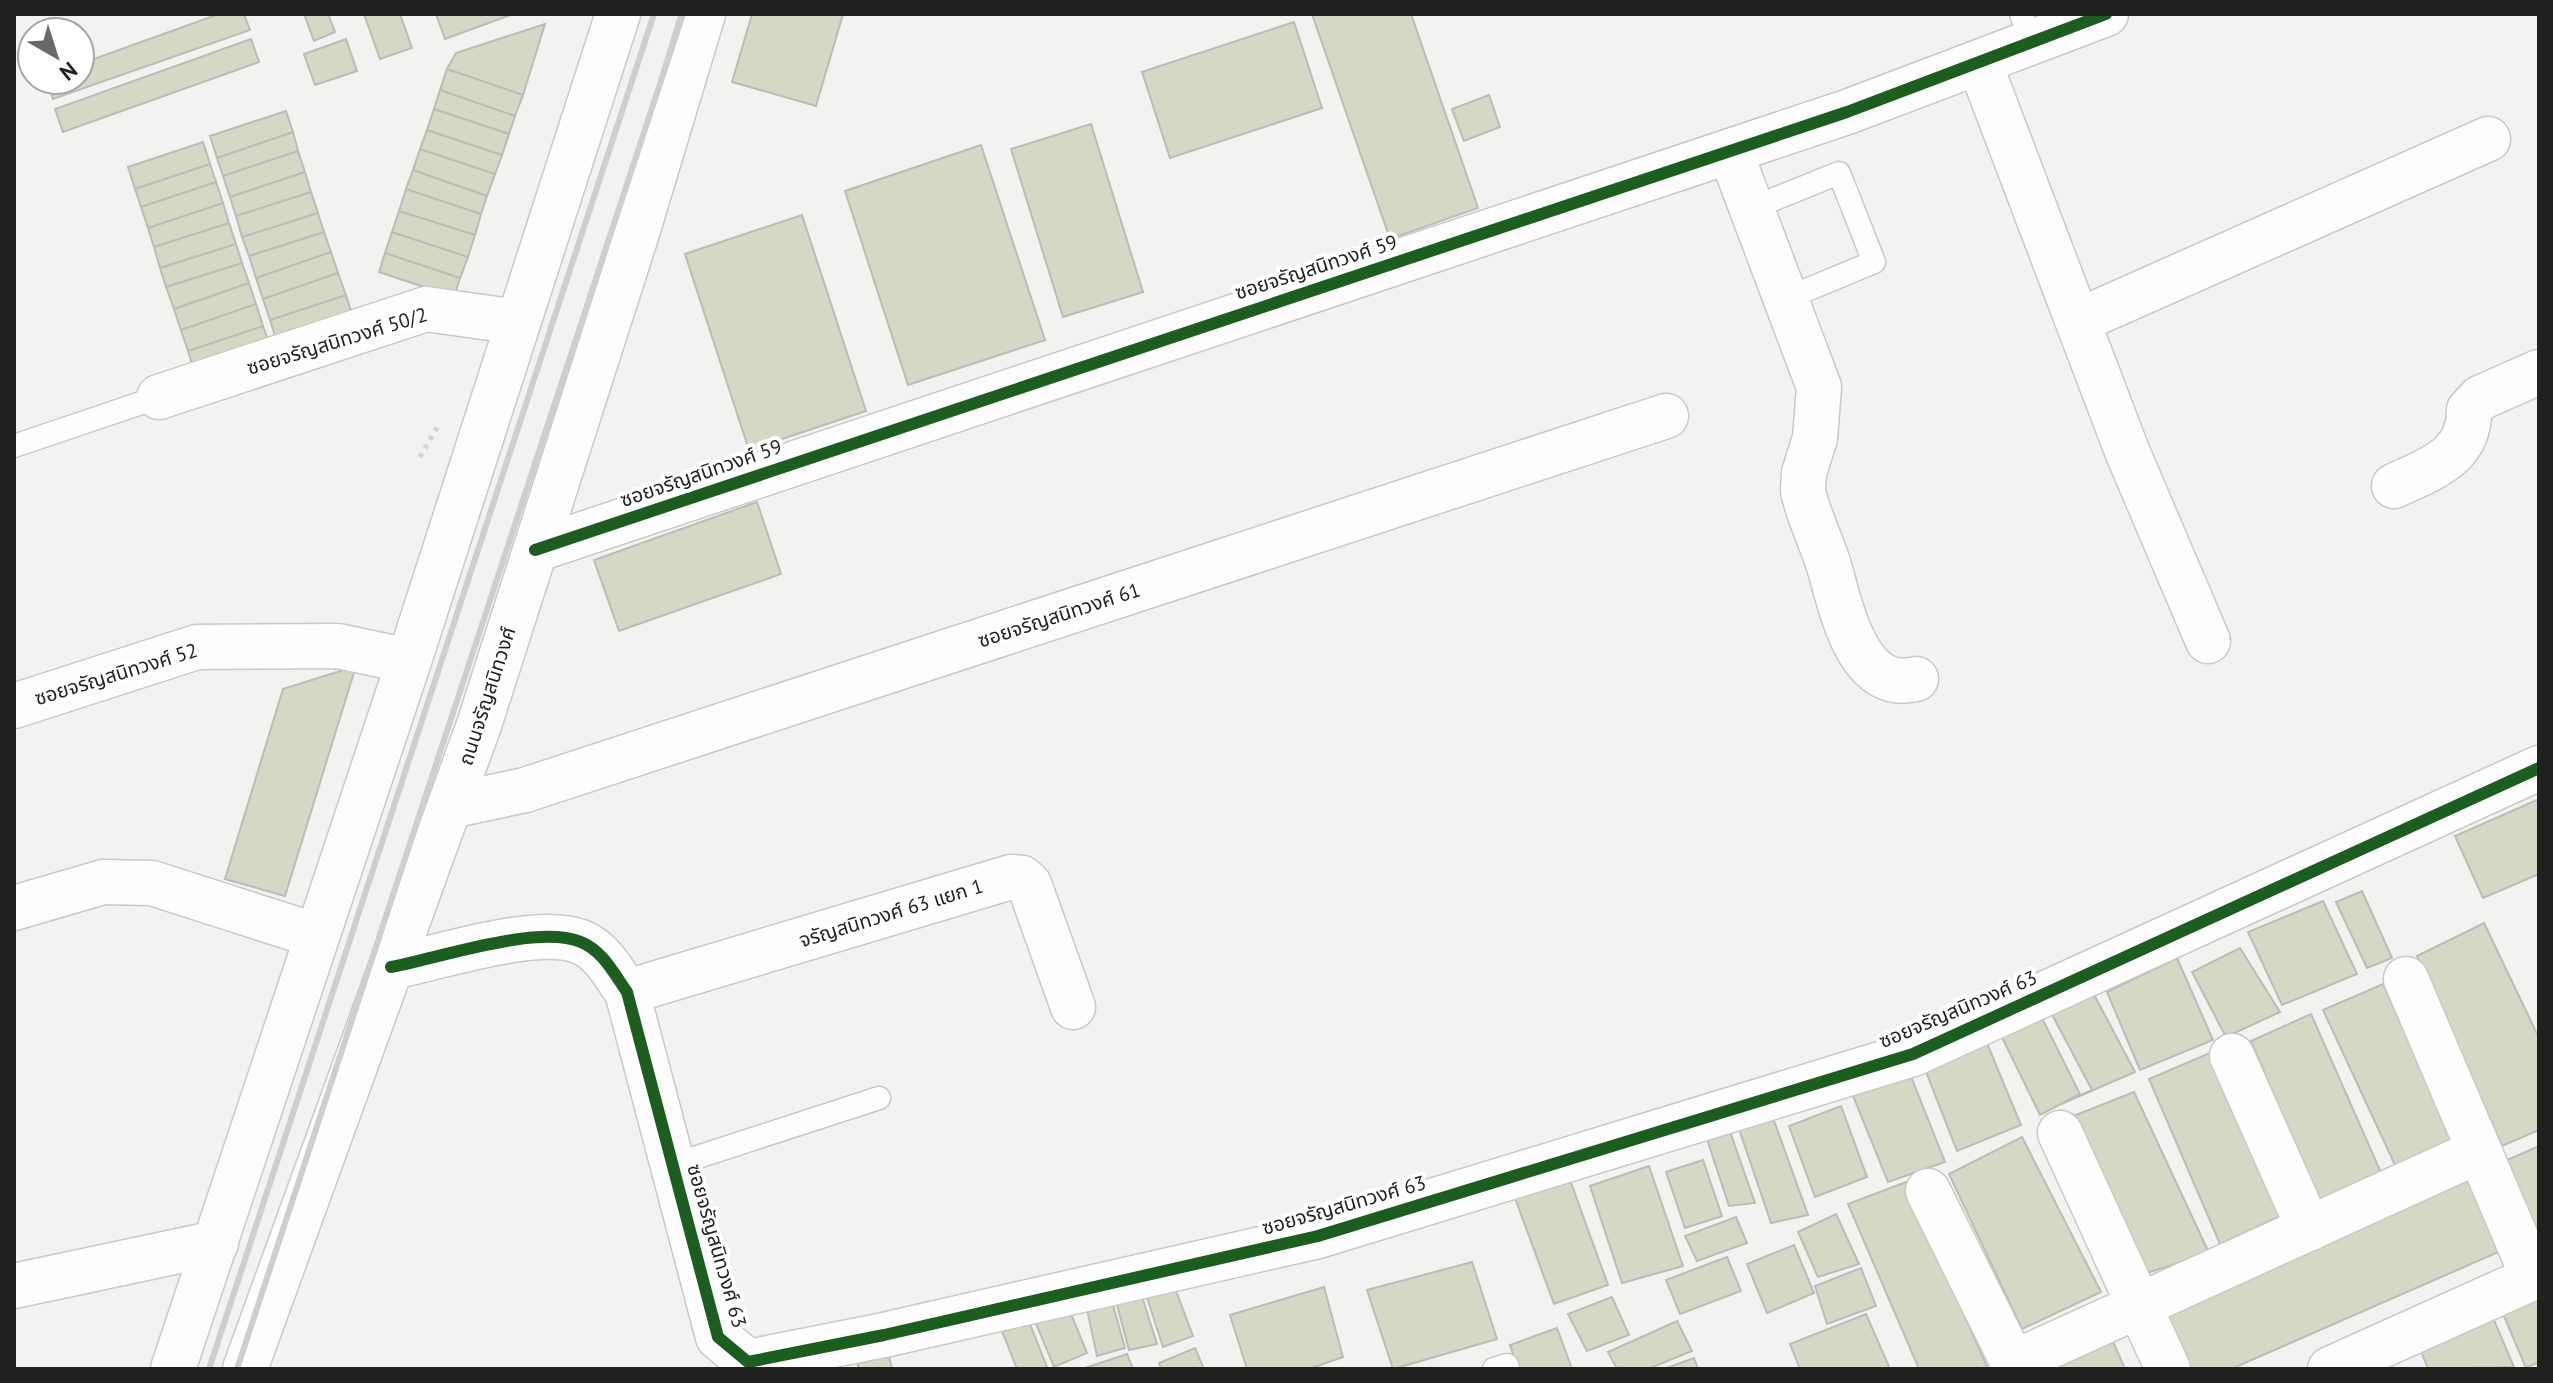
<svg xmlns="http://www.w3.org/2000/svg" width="2553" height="1383" viewBox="0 0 2553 1383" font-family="'PT Sans','Noto Sans Thai',sans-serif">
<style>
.building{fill:#d6d7c5;stroke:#bbbcb9;stroke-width:2}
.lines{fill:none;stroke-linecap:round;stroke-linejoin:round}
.service-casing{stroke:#c7cac7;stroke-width:25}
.minor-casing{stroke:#c7cac7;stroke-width:47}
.tertiary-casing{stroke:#c7cac7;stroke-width:47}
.primary-casing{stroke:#c7cac7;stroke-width:47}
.path{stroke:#d2d2d2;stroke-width:5;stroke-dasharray:4 6;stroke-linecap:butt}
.service{stroke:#fdfdfd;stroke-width:22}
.minor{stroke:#fdfdfd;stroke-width:44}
.tertiary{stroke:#fdfdfd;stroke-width:44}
.primary{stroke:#fdfdfd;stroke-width:44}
.rail{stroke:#cecece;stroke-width:6}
.cycleway-casing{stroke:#fff;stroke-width:17}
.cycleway{stroke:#1b5e20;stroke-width:12}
.labels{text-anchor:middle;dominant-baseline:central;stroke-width:8;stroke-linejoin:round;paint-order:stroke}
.street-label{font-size:20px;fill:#1f211f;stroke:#fff}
</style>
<rect width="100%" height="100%" fill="#f0f3ef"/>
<path class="building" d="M219,14H244L250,30L53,99L47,80H80V64Z
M304,14H328L335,32L314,41Z
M364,14H400L412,48L380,59Z
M436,14H513L445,39Z
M752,14H843L816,106L732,82Z
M1312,14H1411L1478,208L1390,239Z
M1294,22L1322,108L1170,158L1142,72Z
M545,24L523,95L447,69L456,53Z
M251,39L259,62L63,132L55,109Z
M346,39L357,71L315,85L304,54Z
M447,69L523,95L515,116L440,90Z
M440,90L515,116L509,134L434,109Z
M1489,95L1500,127L1464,141L1452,109Z
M434,109L509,134L502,155L427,130Z
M286,111L293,132L217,158L210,136Z
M1091,124L1143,292L1063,317L1011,149Z
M427,130L502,155L495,174L420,149Z
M293,132L298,151L223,176L217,158Z
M203,142L210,164L135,189L128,167Z
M981,145L1045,340L908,385L845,191Z
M420,149L495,174L487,196L413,170Z
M298,151L305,172L230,197L223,176Z
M210,164L216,182L141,207L135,189Z
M413,170L487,196L481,214L406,189Z
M305,172L311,192L236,216L230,197Z
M216,182L223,203L148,228L141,207Z
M406,189L481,214L475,235L399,211Z
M311,192L318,213L242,237L236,216Z
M223,203L229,223L154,247L148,228Z
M399,211L475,235L468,257L392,232Z
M318,213L324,232L249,256L242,237Z
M802,215L866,411L749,450L685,254Z
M229,223L236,244L160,268L154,247Z
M324,232L331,252L256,278L249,256Z
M392,232L468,257L460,278L385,253Z
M236,244L242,263L166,287L160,268Z
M331,252L338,273L263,299L256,278Z
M385,253L460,278L454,297L379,272Z
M242,263L249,283L174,309L166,287Z
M338,273L346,295L270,320L263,299Z
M249,283L256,304L181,330L174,309Z
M346,295L352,314L276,339L270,320Z
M256,304L263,326L188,351L181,330Z
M263,326L270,345L194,370L188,351Z
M757,502L781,574L619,631L594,560Z
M356,666L285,896L225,879L283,689Z
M2539,799V874L2483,898L2455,836Z
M2362,891L2392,958L2367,968L2336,902Z
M2323,901L2357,974L2282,1005L2248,932Z
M2484,923L2539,1038V1130L2502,1146L2417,956Z
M2240,948L2280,1012L2226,1037L2192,972Z
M2177,958L2213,1040L2140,1070L2107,992Z
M2383,984L2453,1139L2395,1165L2323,1010Z
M2089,985L2135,1072L2059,1105L2092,1090L2047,1005Z
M2037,1008L2080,1094L2040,1115L1997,1027Z
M2311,1014L2382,1175L2319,1202L2251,1041Z
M1986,1041L2021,1125L1957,1151L1923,1064Z
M2212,1052L2285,1214L2220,1244L2149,1079Z
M1908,1069L1945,1162L1888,1182L1851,1091Z
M2134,1092L2209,1253L2132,1278L2063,1120Z
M1841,1106L1867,1177L1815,1197L1789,1126Z
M1772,1115L1808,1215L1771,1223L1738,1126Z
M1727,1123L1755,1203L1729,1206L1704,1130Z
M2022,1137L2101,1292L2022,1329L1949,1174Z
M2539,1146V1237L2505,1161Z
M1703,1160L1722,1216L1685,1228L1666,1172Z
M1649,1166L1683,1266L1622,1283L1590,1186Z
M2470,1172L2503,1250L2231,1369H2189L2163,1312Z
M1570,1180L1608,1285L1554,1304L1515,1198Z
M1906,1182L1988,1369H1919L1848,1204Z
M1836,1214L1859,1264L1818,1277L1798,1232Z
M1736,1217L1747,1243L1697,1261L1685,1236Z
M1794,1245L1814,1293L1767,1313L1747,1264Z
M1727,1257L1741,1291L1680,1314L1666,1280Z
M1472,1262L1497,1339L1393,1369L1367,1290Z
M1861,1268L1876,1306L1827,1324L1815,1286Z
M1170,1275L1193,1336L1163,1347L1142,1282Z
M1138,1284L1157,1344L1129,1350L1114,1293Z
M2539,1284V1362L2526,1368L2498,1302Z
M1324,1287L1343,1357L1309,1369H1247L1230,1315Z
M1110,1294L1125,1348L1097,1356L1085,1300Z
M1612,1297L1629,1335L1587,1351L1568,1314Z
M1067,1304L1087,1353L1054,1367L1032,1314Z
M2487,1304L2514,1367L2428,1369L2415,1335Z
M1026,1314L1047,1367L1040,1369H1017L999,1323Z
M1866,1314L1890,1369H1800L1790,1344Z
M1677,1321L1692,1351L1648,1369H1617L1608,1352Z
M1557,1328L1572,1369H1518L1510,1345Z
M2111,1337L2125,1369H2033Z
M1195,1348L1204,1369H1161L1159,1363Z
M1127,1354L1133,1369H1082Z
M889,1356L892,1369H859L857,1362Z
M1694,1358L1698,1369H1664Z"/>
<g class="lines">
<g class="service-casing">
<path id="service" d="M2021,14L2031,42
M1767,202L1839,173L1874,262L1785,299
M14,446L159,397
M673,1165L879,1098
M1494,1369L1507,1365L1508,1369"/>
</g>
<g class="minor-casing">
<path id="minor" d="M1979,62L2127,451L2208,641
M1730,151L1819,387L1815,438L1804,473L1803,491C1809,518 1821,540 1829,566C1841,607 1857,694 1916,679
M2078,321L2488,139
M159,397L426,309L518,322
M2394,486C2430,469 2470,457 2469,410L2480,398L2539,372
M535,550L1847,112L2106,14
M14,706L197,647L338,646L409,661
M450,806L525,790L1666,416
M14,908L103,882L152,883L317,936
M391,967C439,958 538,924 581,942C603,951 614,974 627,992L718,1337L748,1362L884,1335L1318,1236L1913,1054L2539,768
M2406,979L2533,1277
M627,992L1011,877L1022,878L1029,884L1073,1007
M2232,1056L2309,1229
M2060,1133L2168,1369
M1928,1191L2013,1363L2479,1151
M14,1286L216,1243"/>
</g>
<g class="tertiary-casing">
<path id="tertiary" d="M2330,1369L2539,1275"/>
</g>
<g class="primary-casing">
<path id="primary" d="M173,1369L409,661L618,14
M245,1369L479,725L636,236L703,14"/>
</g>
<path class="path" d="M420,457L438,426"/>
<use href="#service" class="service"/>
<use href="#minor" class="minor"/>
<use href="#tertiary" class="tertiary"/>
<use href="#primary" class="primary"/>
<path class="rail" d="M209,1369L654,14
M237,1369L683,14"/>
<g class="cycleway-casing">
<path id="cycleway" d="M535,550L1847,112L2106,14
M391,967C439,958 538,924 581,942C603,951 614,974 627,992L718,1337L748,1362L884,1335L1318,1236L1913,1054L2539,768"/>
</g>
<use href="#cycleway" class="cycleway"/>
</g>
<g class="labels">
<g class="street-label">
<text transform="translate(1316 267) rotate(-18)">ซอยจรัญสนิทวงศ์ 59</text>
<text transform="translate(337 341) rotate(-17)">ซอยจรัญสนิทวงศ์ 50/2</text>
<text transform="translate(701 473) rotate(-19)">ซอยจรัญสนิทวงศ์ 59</text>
<text transform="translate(1059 615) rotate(-18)">ซอยจรัญสนิทวงศ์ 61</text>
<text transform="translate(116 674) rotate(-17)">ซอยจรัญสนิทวงศ์ 52</text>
<text transform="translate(487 696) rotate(-72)">ถนนจรัญสนิทวงศ์</text>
<text transform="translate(891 913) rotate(-17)">จรัญสนิทวงศ์ 63 แยก 1</text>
<text transform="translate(1958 1009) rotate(-23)">ซอยจรัญสนิทวงศ์ 63</text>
<text transform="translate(1344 1205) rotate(-16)">ซอยจรัญสนิทวงศ์ 63</text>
<text transform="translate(717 1246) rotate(74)">ซอยจรัญสนิทวงศ์ 63</text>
</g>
</g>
<rect width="2553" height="1383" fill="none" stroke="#1f211f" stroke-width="32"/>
<g transform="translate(56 56) rotate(141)"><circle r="38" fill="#ffffff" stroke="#a5a6a5" stroke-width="2"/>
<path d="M0-6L14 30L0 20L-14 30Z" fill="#686a68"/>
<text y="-12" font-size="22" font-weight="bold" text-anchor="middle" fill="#1f211f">N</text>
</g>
</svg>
